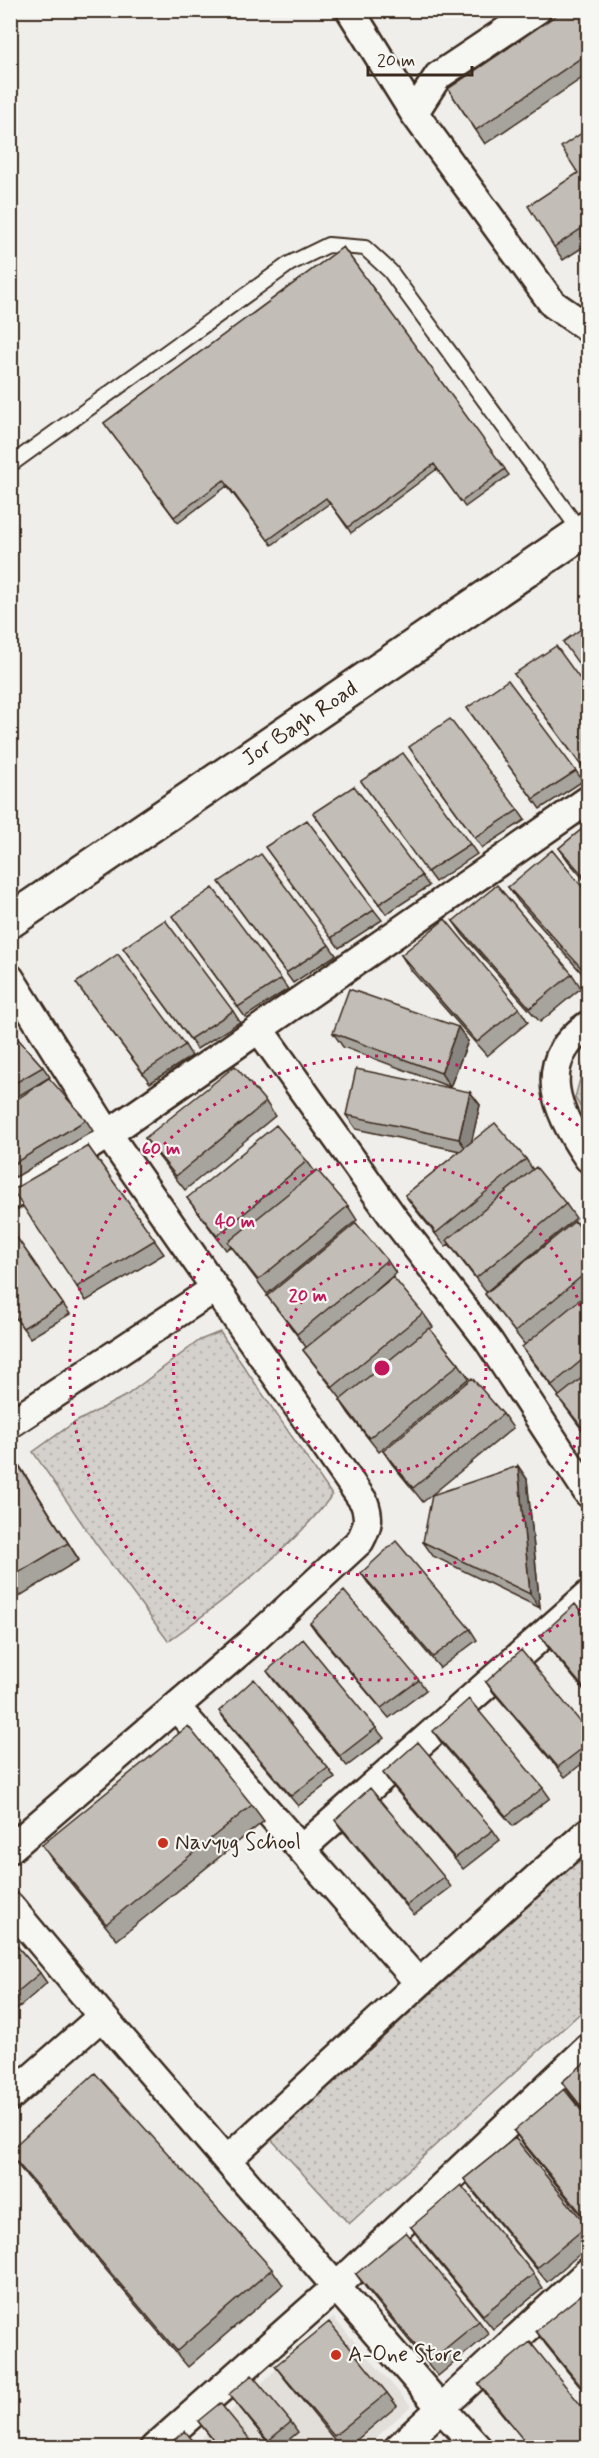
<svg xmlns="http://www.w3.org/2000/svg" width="599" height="2458" viewBox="0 0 599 2458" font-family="Mynerve,sans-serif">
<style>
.built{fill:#e2dfdb}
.grass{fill:url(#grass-dots);stroke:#887e75;stroke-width:1.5}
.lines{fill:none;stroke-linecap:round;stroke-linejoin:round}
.lane-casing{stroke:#3b2a1e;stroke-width:18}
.street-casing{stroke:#3b2a1e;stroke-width:32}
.secondary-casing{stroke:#3b2a1e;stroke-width:38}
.lane{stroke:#f6f6f2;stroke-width:14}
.street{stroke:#f6f6f2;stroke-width:27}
.secondary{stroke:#f6f6f2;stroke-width:33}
.wall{fill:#a7a39d;stroke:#3b2a1e;stroke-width:1.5}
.shaded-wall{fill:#888480;stroke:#3b2a1e;stroke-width:1.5}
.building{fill:#c2bdb7;stroke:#3b2a1e;stroke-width:1.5}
.ring{fill:none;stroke:#c2185b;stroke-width:3;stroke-dasharray:3 6}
.poi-dot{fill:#c8321e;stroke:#f6f6f2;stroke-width:2}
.labels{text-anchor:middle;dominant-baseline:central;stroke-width:4.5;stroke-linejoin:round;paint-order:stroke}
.street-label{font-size:22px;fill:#3b2a1e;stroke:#f6f6f2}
.poi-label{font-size:22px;fill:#3b2a1e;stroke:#f6f6f2;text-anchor:start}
.centre{fill:#c2185b;stroke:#f6f6f2;stroke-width:3}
.ring-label{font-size:18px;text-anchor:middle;font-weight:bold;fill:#c2185b;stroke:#f6f6f2;stroke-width:4.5;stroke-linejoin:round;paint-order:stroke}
</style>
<defs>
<pattern id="grass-dots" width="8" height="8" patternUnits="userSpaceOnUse" patternTransform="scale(1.5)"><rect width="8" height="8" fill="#d4d1cc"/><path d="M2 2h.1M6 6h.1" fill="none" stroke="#b7b4af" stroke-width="1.8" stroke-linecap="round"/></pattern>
</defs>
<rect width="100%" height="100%" fill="#efeeea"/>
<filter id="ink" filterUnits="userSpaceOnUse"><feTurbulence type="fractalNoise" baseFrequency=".0167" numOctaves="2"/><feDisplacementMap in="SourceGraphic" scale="12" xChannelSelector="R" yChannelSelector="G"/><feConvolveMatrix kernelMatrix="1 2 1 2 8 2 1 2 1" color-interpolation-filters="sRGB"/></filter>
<g filter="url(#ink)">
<path class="built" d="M333,2317L411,2406L366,2447L191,2448Z"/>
<path class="grass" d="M588,1061V1120L575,1098L584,1064Z
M220,1332L332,1495C292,1549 223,1602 168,1641L97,1545L33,1452L72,1424L127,1395L200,1340Z
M588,1851V2006L349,2224L271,2139Z"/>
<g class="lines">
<g class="lane-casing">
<path id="lane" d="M10,465L289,264L328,245L365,248L390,271L581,532"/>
</g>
<g class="street-casing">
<path id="street" d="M350,10L414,113
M537,10L438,76L414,113L553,304L588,328
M10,978L108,1134L364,1502C370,1518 368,1526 360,1541L250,1643L10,1849
M588,1025C533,1063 557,1113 588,1158
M259,1029L393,1217L488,1340L588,1493
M10,1197L108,1134L588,800
M10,1424L214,1289
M176,1707L419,1983
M301,1849L588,1595
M10,1906L102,2016L441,2408L478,2448
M10,2097L102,2016
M228,2159L419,1983L588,1832
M154,2448L337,2286L588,2048
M398,2448L588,2272"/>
</g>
<g class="secondary-casing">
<path id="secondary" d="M10,921L588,528"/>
</g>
<use href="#lane" class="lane"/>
<use href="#street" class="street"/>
<use href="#secondary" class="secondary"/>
</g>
<path class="wall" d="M588,10V74L485,144L448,89Z
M588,129V244L563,260L554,247L578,173Z
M343,247L509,475L465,507L437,469L351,533L330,503L272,545L227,486L178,523L104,423Z
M514,674L588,690V775Z
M467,708L576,771L583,781L540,809Z
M409,747L518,810L525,820L482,848Z
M361,781L470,844L477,854L435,882Z
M313,813L422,876L429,886L386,914Z
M588,824V884L569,862L559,848Z
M265,847L374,910L382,920L339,948Z
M219,882L329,945L336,955L293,983Z
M508,887L588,894V980L518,901Z
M172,916L281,979L288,989L245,1017Z
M453,921L572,974L581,988L540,1022L463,935Z
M123,948L233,1011L240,1022L197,1049Z
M401,955L519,1008L528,1022L487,1056L410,969Z
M76,983L185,1045L192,1056L150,1083Z
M458,1027L468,1041L450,1087L343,1047L333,1033Z
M10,1030L43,1067L50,1077L10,1101Z
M470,1092L480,1105L471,1142L526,1159L533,1170L566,1204L576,1218L486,1292L449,1244L446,1247L415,1209L405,1195L460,1151L356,1129L346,1115Z
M266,1102L275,1116L185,1190L155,1152L145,1138Z
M10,1104L86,1120L93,1131L16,1177L10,1171Z
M88,1146L164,1254L86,1301L77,1287Z
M307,1161L315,1172L348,1206L357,1220L267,1294L231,1246L226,1250L187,1198Z
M10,1228L70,1314L30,1338L10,1310Z
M588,1237V1438L558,1397L559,1396L532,1361L522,1347L525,1345L485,1294Z
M387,1260L396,1273L364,1301L423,1313L433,1327L430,1329L459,1364L469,1378L379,1452L349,1414L340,1400L341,1399L313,1363L303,1350L306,1347L267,1296Z
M503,1414L513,1428L423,1502L392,1464L383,1451Z
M10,1451L79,1560L10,1602Z
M518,1466L527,1479L540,1608L433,1556L423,1542Z
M361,1573L470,1629L477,1640L440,1668L368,1583Z
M588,1620V1695L547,1646L540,1636Z
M310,1623L419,1680L426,1690L389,1718L317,1633Z
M267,1671L376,1728L384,1738L347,1766L275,1682Z
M486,1682L588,1731V1759L565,1777L493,1692Z
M219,1711L328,1768L335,1778L298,1806L226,1721Z
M433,1731L543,1788L550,1798L513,1826L440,1741Z
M383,1773L493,1830L500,1840L463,1869L390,1783Z
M252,1805L264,1821L117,1940L53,1861L42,1845Z
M335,1820L444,1877L451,1887L414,1915L342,1830Z
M10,1938L40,1973L47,1983L10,2015Z
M588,2060V2117L571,2096L562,2082Z
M588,2119V2224L524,2145L514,2131Z
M515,2138L588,2228V2247L547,2282L474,2193L464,2179Z
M10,2154L272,2269L283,2285L188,2367L20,2168Z
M411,2227L534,2274L543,2288L493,2329L421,2241Z
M356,2274L479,2321L489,2334L438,2376L366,2288Z
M588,2292V2397L546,2345L536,2331Z
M275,2366L387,2393L397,2406L347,2448H341L285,2379Z
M479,2384L588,2414V2448H530L489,2398Z
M229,2394L291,2422L298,2432L279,2448H272L237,2404Z
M198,2421L257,2448H219Z"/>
<path class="shaded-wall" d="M458,1027L468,1041L450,1087L441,1073Z
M470,1092L480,1105L469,1153L459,1139Z
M10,1451L79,1560L68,1543L10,1452Z
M518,1466L527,1479L540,1608L530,1594Z"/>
<path class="building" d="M564,10H588V53L476,130L448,89Z
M588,129V224L554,247L528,206L578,173L561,147Z
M343,247L505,469L461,502L434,464L348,527L326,498L268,540L224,480L174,517L104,423Z
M588,624V677L563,642Z
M556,646L588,690V760L581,765L514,674Z
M508,680L576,771L533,799L467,708Z
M450,719L518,810L475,838L409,747Z
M403,753L470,844L427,872L361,781Z
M354,786L422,876L379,904L313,813Z
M307,820L374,910L331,938L265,847Z
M588,824V881L559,848Z
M552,850L588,894V971L586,973L508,887Z
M261,854L329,945L286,973L219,882Z
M497,885L572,974L530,1008L453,921Z
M213,888L281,979L238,1007L172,916Z
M445,919L519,1008L477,1042L401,955Z
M165,920L233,1011L190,1039L123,948Z
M118,954L185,1045L143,1073L76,983Z
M349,989L458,1027L441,1073L333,1033Z
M10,1030L43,1067L10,1086Z
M235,1066L266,1102L176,1176L145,1138Z
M356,1069L470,1092L459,1139L346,1115Z
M49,1078L86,1120L10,1166V1104Z
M495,1123L526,1159L436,1233L405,1195Z
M276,1125L307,1161L217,1236L187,1198Z
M88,1146L155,1240L77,1287L12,1190Z
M536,1167L566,1204L476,1278L447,1240Z
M317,1170L348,1206L258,1280L228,1242Z
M575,1221L588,1237V1271L515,1332L485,1294Z
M356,1223L387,1260L297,1334L267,1296Z
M10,1228L63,1304L23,1328L10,1310Z
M393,1277L423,1313L333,1387L303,1350Z
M588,1293V1355L552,1385L522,1347Z
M429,1328L459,1364L369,1438L340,1400Z
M588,1373V1435L558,1397Z
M472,1378L503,1414L413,1488L383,1451Z
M10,1452L68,1543L10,1578Z
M518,1466L530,1594L423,1542L432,1495Z
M396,1541L470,1629L433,1657L361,1573Z
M344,1591L419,1680L381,1708L310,1623Z
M575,1604L588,1620V1693L540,1636Z
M303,1639L376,1728L340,1756L267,1671Z
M521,1650L588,1731V1744L558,1767L486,1682Z
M254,1679L328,1768L291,1796L219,1711Z
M469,1699L543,1788L506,1816L433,1731Z
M188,1726L252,1805L106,1924L42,1845Z
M418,1742L493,1830L455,1858L383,1773Z
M370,1788L444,1877L407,1905L335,1820Z
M10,1938L40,1973L10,1998Z
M588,2060V2115L562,2082Z
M95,2073L272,2269L177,2351L10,2154V2150Z
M564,2089L588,2119V2218L586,2219L514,2131Z
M515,2138L587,2226L537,2268L464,2179Z
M461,2185L534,2274L483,2315L411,2227Z
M406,2232L479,2321L429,2362L356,2274Z
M587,2290L588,2292V2395L536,2331Z
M329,2322L387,2393L334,2436L275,2366Z
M530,2342L588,2414V2442L582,2448H531L479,2384Z
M252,2375L291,2422L268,2441L229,2394Z
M220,2403L257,2448H220L198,2421Z
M185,2431L199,2448H164Z"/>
</g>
<g class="ring">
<circle cx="382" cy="1368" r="104"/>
<path d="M588 1393A208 208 0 1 1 588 1343"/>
<path d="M587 1603A312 312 0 1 1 587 1133"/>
</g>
<g class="poi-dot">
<circle cx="163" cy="1843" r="6"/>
<circle cx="336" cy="2355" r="6"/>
</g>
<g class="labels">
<g class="street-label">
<text transform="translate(300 724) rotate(-34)">Jor Bagh Road</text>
</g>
<g class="poi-label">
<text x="175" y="1843">Navyug School</text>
<text x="348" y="2355">A-One Store</text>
</g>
</g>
<circle cx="382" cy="1368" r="9" class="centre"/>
<g class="ring-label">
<text x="161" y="1154">60 m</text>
<text x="235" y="1227">40 m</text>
<text x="308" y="1301">20 m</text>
</g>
<rect width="599" height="2458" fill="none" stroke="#f6f6f2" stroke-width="36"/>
<rect x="18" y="18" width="563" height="2422" fill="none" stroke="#3b2a1e" stroke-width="2" filter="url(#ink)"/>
<path d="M368 66v9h104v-9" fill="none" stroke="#3b2a1e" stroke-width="3"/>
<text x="377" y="66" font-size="18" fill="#3b2a1e" stroke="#f6f6f2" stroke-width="4.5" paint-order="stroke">20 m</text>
</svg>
